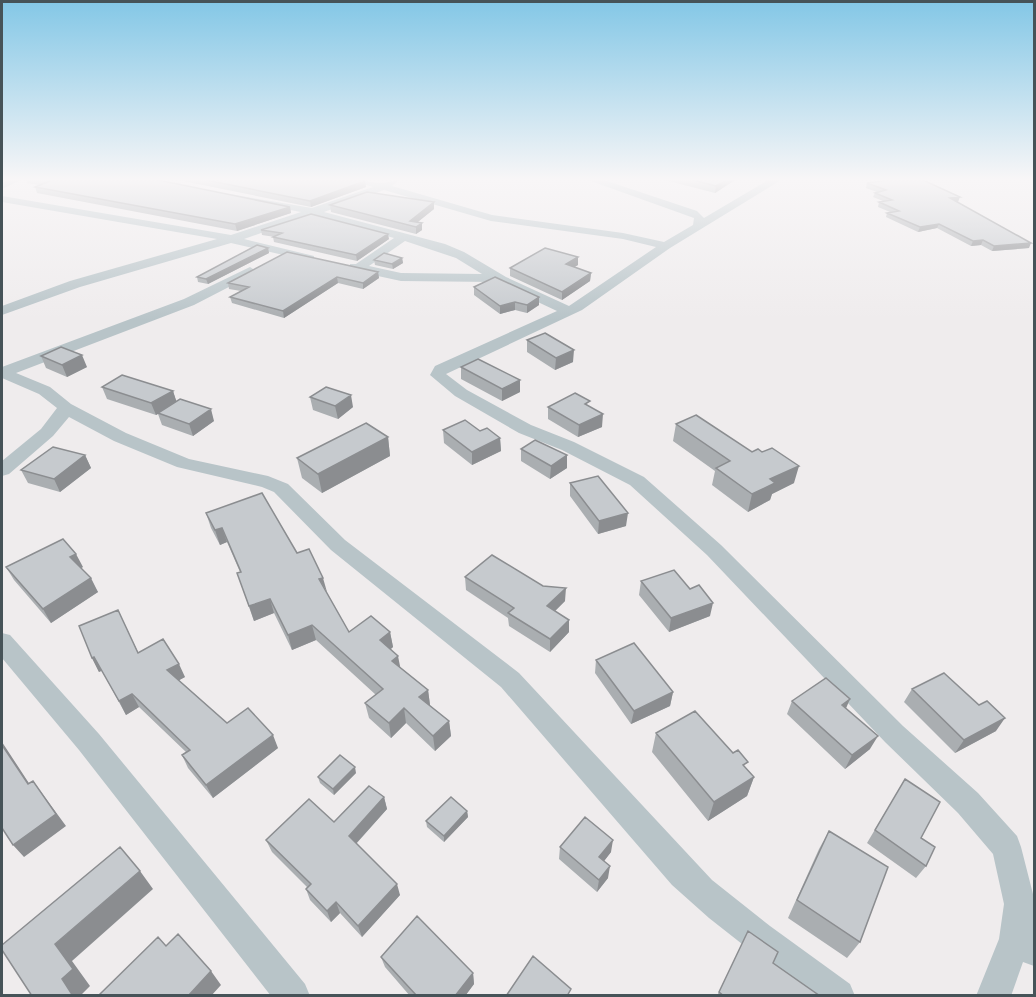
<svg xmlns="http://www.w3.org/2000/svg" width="1036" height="997" viewBox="0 0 1036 997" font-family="'Source Sans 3',sans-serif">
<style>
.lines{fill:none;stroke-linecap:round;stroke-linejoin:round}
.minor{fill:#b8c4c8;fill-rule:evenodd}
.wall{fill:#aaaeb1}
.shaded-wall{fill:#8b8d90}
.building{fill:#c6cace;stroke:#8b8d90;stroke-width:1.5}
</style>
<rect width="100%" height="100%" fill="#efeced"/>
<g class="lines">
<path class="minor" d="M7,180H21L2,189V183Z
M351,180L382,183L399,180L392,186L492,215L623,233L664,242L693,225L694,218L588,180H604L697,211L704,218L768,180H781L670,248L582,310L446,374L467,390L531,425L574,442L644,477L721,545L903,726L978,793L1017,836L1021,847L1034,898V966L1023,962L1011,996H976L999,939L1004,904L993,854L958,813L885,742L707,555L630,485L562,450L519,433L455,396L430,375L435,366L557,311L495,282L401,281L350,270V264H356L394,238L313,215L244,239L314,256V262L231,243L80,287L2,315V306L70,281L217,239L2,202V196L231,235L301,212L216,196L212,195V191L312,208L373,187ZM384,190L491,221L623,239L656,247L569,306L506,277L464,252L445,244L324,212ZM405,241L456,258L482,274L401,273L369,266Z
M250,267L256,271L254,274L194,305L16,373L50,387L71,404L126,433L189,459L268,476L288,484L345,540L519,673L712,880L770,926L850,984L855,996H808L709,918L672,885L501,687L331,550L274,492L262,487L177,467L114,441L69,417L53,436L9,474L2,476V461L41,429L57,408L39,394L2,378V367L184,299Z
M2,633L10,635L99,734L305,984L310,996H271L79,750L2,658Z"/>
</g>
<path class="wall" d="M26,180H158L290,207L291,213L237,231L37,193L35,187L40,185L27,183Z
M178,180H358L365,181L366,187L311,207Z
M665,180H735L715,193Z
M867,183L958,202H957L1029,248L992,251L981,245L971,246L937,228L918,232L886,217L887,213L890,212L878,207L879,202L883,201L873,197L875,193L877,192L866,188Z
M330,205L434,209L417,222L422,223V230L416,234L331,212Z
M261,230L389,239L357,261L274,242L273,237H275L262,235Z
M268,248L269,253L208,284L198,282L197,277Z
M402,258L403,263L393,269L375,265L374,260Z
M578,265L574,267L591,273L590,281L562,300L510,276V268Z
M378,272L379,278L363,289L338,283L284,318L232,303L230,297L241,291L229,289L228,283Z
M474,287L539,297V305L527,313L515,310L500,314L474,295Z
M527,340L573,362L555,370L527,352Z
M41,356L87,367L67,377L46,368Z
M461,367L520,380V392L502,401L461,379Z
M102,387L173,391L176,401L214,421L193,436L162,425L158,414L156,415L107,399Z
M310,397L353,407L338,419L313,410Z
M548,407H590L602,427L578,437L548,419Z
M676,424L794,483L772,494L770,500L748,512L712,485L715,471L673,441Z
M443,430L480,431L500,438L501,451L472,465L444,443Z
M388,437L390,456L322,493L302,478L297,458Z
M521,449L567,455V468L550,479L521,461Z
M85,455L91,468L60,492L28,483L21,470Z
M570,483L626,526L598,534L570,496Z
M206,513L297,553L326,591L349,632H390L393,647L391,649L400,667L428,690L430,705H429L449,721L451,736L435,751L406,723L391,738L369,718L365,703L376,695L316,640L292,650L274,613L254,621L237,573L240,572L227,542L220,545L211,528Z
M6,567H83L81,568L98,592L51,623L14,580Z
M465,577L565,601L555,611L569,632L550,652L509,626L508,618L466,590Z
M641,581L690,589L710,616L669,632L639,595Z
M118,610L138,652L185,677L179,680L227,723L278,748L213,798L188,768L182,755L186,752L139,707L126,715L102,671L99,672L92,658Z
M596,660L673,692L670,706L631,724L595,673Z
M912,689L996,731L955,753L904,702Z
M792,701L870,749L845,769L787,714Z
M656,733L733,753L754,777L747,796L708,821L652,752Z
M356,773L334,795L320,783L318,777Z
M905,779L921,838L926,866L916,878L867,843Z
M384,797L387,809L356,844L400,895L362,937L340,913L331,922L310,900L306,889L307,887L272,852L266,840L334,822Z
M467,811L468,817L444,842L427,827L426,821Z
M829,831L860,942L847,958L788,918L819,849Z
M560,847L611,852L604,861L608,878L597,892L559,859Z
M748,931L773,963L820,996H717Z
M381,957L473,973L474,984L465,996H410L385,967Z"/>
<path class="shaded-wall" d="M726,180H735L715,193L716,186Z
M365,181L366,187L311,207L310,201Z
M960,197L958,202L948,203L950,198Z
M434,202V209L413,226L410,221Z
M290,207L291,213L237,231L235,224Z
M422,223V230L416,234V227Z
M939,224L937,228L918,232L920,227Z
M388,234L389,239L357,261L356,255Z
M983,240L981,245L971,246L973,241Z
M1031,243L1029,248L992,251L994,246Z
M268,248L269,253L208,284L206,279Z
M578,257V265L566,272V264Z
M402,258L403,263L393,269L392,264Z
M378,272L379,278L363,289V283Z
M591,273L590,281L562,300V292Z
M337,277L338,283L284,318L283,311Z
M539,297V305L527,313V305Z
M515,302V310L500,314V306Z
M574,350L573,362L555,370L556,358Z
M82,355L87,367L67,377L62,365Z
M520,380V392L502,401V389Z
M173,391L177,403L156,415L151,403Z
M351,395L353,407L338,419L335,406Z
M211,409L214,421L193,436L189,424Z
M603,414L602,427L578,437L579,425Z
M388,437L390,456L322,493L318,474Z
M500,438L501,451L472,465V452Z
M85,455L91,468L60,492L54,479Z
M567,455V468L550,479L551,466Z
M799,466L794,483L772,494L770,500L748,512L752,494L770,479Z
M628,513L626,526L598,534L599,521Z
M222,528L227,542L220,545L215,530Z
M76,554L83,567L77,570L70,557Z
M91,578L98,592L51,623L43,609Z
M323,578L327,592L319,579Z
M566,588L565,601L547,619V606Z
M270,599L274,613L254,621L249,606Z
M713,603L710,616L669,632L671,618Z
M569,620V632L550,652V639Z
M312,625L316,640L292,650L288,635Z
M390,632L393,647L383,655L380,640Z
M398,656L401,671L392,661Z
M94,657L102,670L99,672L92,658Z
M179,664L185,677L174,683L167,670Z
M428,690L430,705L422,712L419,697Z
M673,692L670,706L631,724L634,711Z
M132,694L139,707L126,715L119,701Z
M850,699L844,713L842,705Z
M404,708L406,723L391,738L389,723Z
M1005,718L996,731L955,753L964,740Z
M449,721L451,736L435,751L433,736Z
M273,735L278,748L213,798L206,785Z
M878,736L870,749L845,769L852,755Z
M2,742L38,797L28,784L2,745Z
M355,767L356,773L334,795L333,789Z
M754,777L747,796L708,821L714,802Z
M33,781L66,826L24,857L13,845Z
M384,797L387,809L352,848L349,836Z
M467,811L468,817L444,842V836Z
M613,840L611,852L598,869L599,857Z
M610,866L608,878L597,892L599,880Z
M140,871L153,889L72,961L90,986L80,996H73L62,979L55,944Z
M397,884L400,895L362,937L358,926Z
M336,902L340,913L331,922L327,911Z
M211,971L221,985L211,996H188Z
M473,973L474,984L465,996H455Z"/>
<path class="building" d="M47,180H158L290,207L235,224L35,187L50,181Z
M206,180H358L365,181L310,201Z
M693,180H726L716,186Z
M889,180H923L960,197L950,198L1031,243L994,246L983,240L973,241L939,224L920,227L887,213L899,211L879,202L892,200L875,193L886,190L867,183Z
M367,192L434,202L410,221L422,223L416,227L330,205Z
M311,214L388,234L356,255L273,237L282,233L261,230Z
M257,245L268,248L206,279L197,277Z
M545,248L578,257L566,264L591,273L562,292L510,268Z
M287,252L378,272L363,283L337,277L283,311L230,297L249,287L228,283Z
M384,253L402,258L392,264L374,260Z
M495,277L539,297L527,305L515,302L500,306L474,287Z
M545,333L574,350L556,358L527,340Z
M61,347L82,355L62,365L41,356Z
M478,359L520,380L502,389L461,367Z
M122,375L173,391L151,403L102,387Z
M326,387L351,395L335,406L310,397Z
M575,393L590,401L585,404L603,414L579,425L548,407Z
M180,399L211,409L189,424L158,413Z
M696,415L752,452L758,449L762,452L772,448L799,466L770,479L775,483L752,494L716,468L730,461L676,424Z
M465,420L480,431L487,428L500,438L472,452L443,430Z
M366,423L388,437L318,474L297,458Z
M535,440L567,455L551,466L521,449Z
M53,447L85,455L54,479L21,470Z
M598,476L628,513L599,521L570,483Z
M262,493L297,553L309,549L323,578L319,579L349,632L371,616L390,632L380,640L398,656L392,661L428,690L419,697L449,721L433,736L404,708L389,723L365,703L383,689L312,625L288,635L270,599L249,606L237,573L241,572L222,528L215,530L206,513Z
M63,539L76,554L70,557L91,578L43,609L6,567Z
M492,555L543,586L566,588L547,606L569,620L550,639L508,613L514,608L465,577Z
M674,570L690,589L699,585L713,603L671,618L641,581Z
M118,610L138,653L163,639L179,664L167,670L227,723L248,708L273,735L206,785L182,755L190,750L132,694L119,701L94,657L92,658L79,626Z
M634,643L673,692L634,711L596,660Z
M944,673L979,705L987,701L1005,718L964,740L912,689Z
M826,678L850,699L842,705L878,736L852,755L792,701Z
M695,711L733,753L738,750L748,762L743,765L754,777L714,802L656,733Z
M2,745L28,784L33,781L56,814L13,845L2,828Z
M340,755L355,767L333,789L318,777Z
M905,779L940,802L921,838L935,847L926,866L875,830Z
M369,786L384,797L349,836L397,884L358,926L336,902L327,911L306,889L311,884L266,840L309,799L334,822Z
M451,797L467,811L444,836L426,821Z
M585,817L613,840L599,857L610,866L599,880L560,847Z
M829,831L888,867L860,942L797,900Z
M120,847L140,871L55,944L73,969L62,979L73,996H32L2,950V945Z
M417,916L473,973L455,996H417L381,957Z
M748,931L778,952L773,963L820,996H724L719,992Z
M178,934L211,971L188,996H98L158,937L166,946Z
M533,956L571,989L567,996H506Z"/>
<linearGradient id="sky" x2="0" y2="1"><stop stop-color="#83c7e6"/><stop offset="0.56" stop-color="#f8f6f7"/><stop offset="1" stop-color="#f8f6f7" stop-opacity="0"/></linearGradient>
<rect width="1036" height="320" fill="url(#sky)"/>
<rect width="1036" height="997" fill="none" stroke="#465358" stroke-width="6"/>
</svg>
